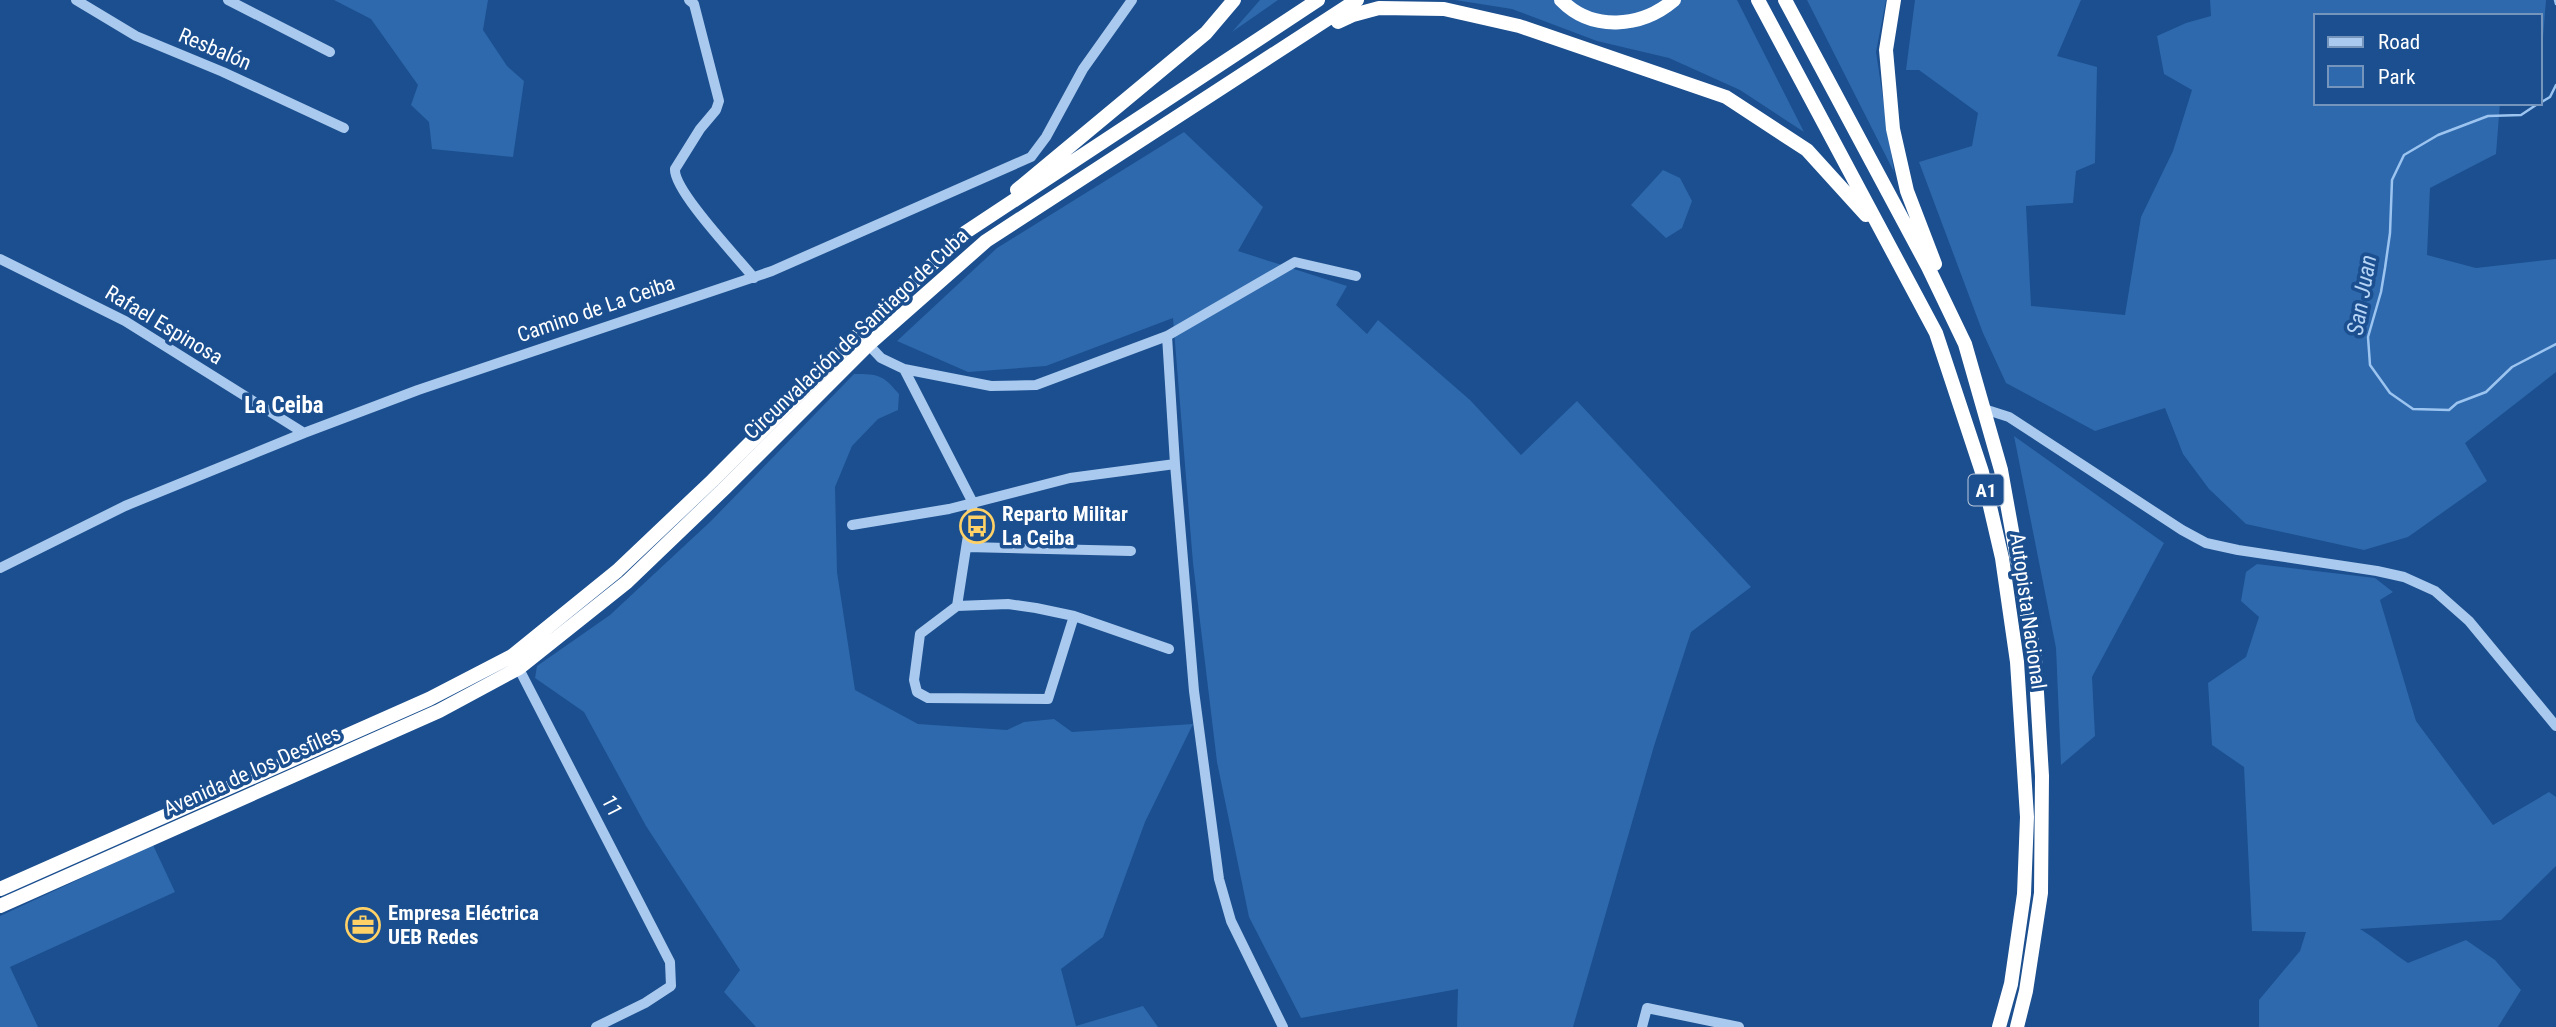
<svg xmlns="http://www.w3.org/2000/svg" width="2556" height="1027" viewBox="0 0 2556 1027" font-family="'Roboto Condensed',sans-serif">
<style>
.green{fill:#2e69ad}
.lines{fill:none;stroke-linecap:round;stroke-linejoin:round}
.stream{stroke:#9cc4f0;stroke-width:2.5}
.minor{stroke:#a9c9ee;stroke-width:10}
.highway{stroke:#fff;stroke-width:14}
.labels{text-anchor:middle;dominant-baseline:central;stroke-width:7;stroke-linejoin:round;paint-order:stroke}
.shield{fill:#1b4f8f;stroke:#bbcadd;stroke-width:2}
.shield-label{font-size:19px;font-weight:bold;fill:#fff}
.street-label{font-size:21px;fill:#fff;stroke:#1b4f8f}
.poi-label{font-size:21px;font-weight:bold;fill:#fff;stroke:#1b4f8f;text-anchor:start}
.water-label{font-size:23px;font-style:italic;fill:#b5d3f5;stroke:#1b4f8f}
.neighbourhood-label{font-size:23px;font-weight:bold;fill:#fff;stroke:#1b4f8f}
</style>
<rect width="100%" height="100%" fill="#1b4f8f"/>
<path class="green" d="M334,0H488L483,30L507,66L524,81L513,157L432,149L429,122L411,105L418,85L371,19Z
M1260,0H1278L1232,32Z
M1455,0H1737L1804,132L1740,90L1669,58L1597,41L1512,9Z
M1807,0H1886L1876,52L1894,172Z
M1915,0H2081L2057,56L2097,67L2095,163L2076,171L2073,203L2026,206L2031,306L2125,315L2141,217L2173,151L2192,90L2164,74L2157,36L2186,23L2211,16L2210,0H2546L2543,38L2540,41V16H2316V103H2500L2496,154L2430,188L2427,255L2476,268L2556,259V372L2465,443L2487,481L2408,537L2364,550L2246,524L2209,489L2183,454L2165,408L2095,431L2006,383L1983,333L1919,162L1972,146L1978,113L1919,70H1906Z
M1184,132L1263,207L1238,251L1347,286L1336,305L1367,334L1378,320L1470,400L1521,455L1577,401L1751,587L1691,632L1654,746L1573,1027H1457L1458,989L1301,1018L1249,917L1217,762L1193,563L1173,318L1046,366L968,372L897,341L997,248Z
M1663,170L1680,178L1692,201L1682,228L1666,238L1631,205Z
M854,374C879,374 883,375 899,394L898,410L878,419L852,446L835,487L837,572L855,690L918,724L1007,730L1024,722L1054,719L1072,732L1193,724L1145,822L1103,937L1061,969L1076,1026L1143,1006L1158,1027H756L724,992L740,970L646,826L584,712L535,678L537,666L610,615L711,521Z
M2014,436L2164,543L2092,677L2095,736L2061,765L2056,648Z
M2257,564L2375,578L2393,592L2380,600L2416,721L2493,825L2549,792L2556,797V866L2501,920L2360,929C2377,939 2391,952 2408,963L2466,940L2495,960L2521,990L2498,1027H2259V1000L2300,951L2306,932L2252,931L2244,767L2212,745L2208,683L2246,657L2259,617L2241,601L2246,572Z
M153,845L175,892L10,967L38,1027H0V916Z"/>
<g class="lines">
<path class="stream" d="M2555,0L2556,4
M2539,103L2521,115L2488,116L2438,135L2404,155L2392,180L2390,233L2385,268L2381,292L2368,337L2370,365L2390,393L2413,409L2449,410L2457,403L2486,392L2512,367L2556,344
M2540,103L2550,97L2556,85"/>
<path class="minor" d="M76,0L136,36L223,72L344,128
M228,0L330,52
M689,0L694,4L719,101L716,110L700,129L675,169C673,190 738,258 754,278
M0,259L125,321L304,433
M1167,336L1175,464L1194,691L1219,879L1231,921L1283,1027
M866,342L881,358L904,369L991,386L1036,385L1167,336L1295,262L1356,276
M904,369L973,503L957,606
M1984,409L2009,417L2182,530L2206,543L2238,550L2377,571L2404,577L2435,591L2469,621L2556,726
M852,525L949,509L1070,478L1175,464
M967,547L1131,551
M0,568L125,506L304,433L418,390L772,271L1031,157L1046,137L1083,69L1132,0
M1074,616L1048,699L928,698L917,692L914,680L920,634L957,606L1008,604L1036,608L1074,616L1169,649
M517,665L670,962L671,986L645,1003L596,1027
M1642,1027L1647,1008L1739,1027"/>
<path class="highway" d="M1561,0C1592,32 1641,28 1674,0
M1758,0L1936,333L1982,472L2002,558L2017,662L2027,817L2024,894L2011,984L1999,1027
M1785,0L1928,267L1965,344L2001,470L2035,659L2042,776L2041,893L2026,991L2017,1027
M1894,0L1886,50L1893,129L1907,191L1935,264
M1338,22L1353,15L1379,8L1444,9L1519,26L1726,97L1807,150L1866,215
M1017,190L1206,33L1234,0
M0,889L429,699L512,656L617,571L713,480L858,335L966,232L1318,0
M0,906L439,711L519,668L627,582L725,488L868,345L986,241L1357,0"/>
</g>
<defs>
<g id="bus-ring" transform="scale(1.75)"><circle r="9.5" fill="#1b4f8f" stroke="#ffd166" stroke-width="1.5"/><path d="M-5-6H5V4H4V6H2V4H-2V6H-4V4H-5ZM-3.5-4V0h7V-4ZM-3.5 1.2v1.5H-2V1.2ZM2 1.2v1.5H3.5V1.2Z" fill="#ffd166"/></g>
<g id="office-ring" transform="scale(1.75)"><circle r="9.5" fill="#1b4f8f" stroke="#ffd166" stroke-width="1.5"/><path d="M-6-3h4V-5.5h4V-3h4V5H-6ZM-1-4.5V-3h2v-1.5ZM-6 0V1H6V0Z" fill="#ffd166"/></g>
</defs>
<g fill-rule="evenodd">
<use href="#bus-ring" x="977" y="526"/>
<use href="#office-ring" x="363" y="925"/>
</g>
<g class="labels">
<rect class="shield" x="1968.5" y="474.5" width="35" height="31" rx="5"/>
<g class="shield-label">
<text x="1986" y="490">A1</text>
</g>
<g class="street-label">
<text transform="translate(215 49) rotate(23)">Resbalón</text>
<text transform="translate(596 309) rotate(-19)">Camino de La Ceiba</text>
<text transform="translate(164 325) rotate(31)">Rafael Espinosa</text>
<text transform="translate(856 334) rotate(-43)">Circunvalación de Santiago de Cuba</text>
<text transform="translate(2028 611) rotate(82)">Autopista Nacional</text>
<text transform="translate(252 771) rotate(-24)">Avenida de los Desfiles</text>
<text transform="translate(612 806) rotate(63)">11</text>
</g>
<g class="poi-label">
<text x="1002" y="514">Reparto Militar<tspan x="1002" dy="24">La Ceiba</tspan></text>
<text x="388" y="913">Empresa Eléctrica<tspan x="388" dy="24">UEB Redes</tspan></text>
</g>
<g class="water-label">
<text transform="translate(2362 295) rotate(-80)">San Juan</text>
</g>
<g class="neighbourhood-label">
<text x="284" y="405">La Ceiba</text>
</g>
</g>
<rect x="2314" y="14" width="228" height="91" fill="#1b4f8f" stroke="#7695bc" stroke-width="2"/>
<rect x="2328" y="37" width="35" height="10" fill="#a9c9ee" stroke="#7695bc" stroke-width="2"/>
<text x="2378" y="49" font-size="21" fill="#ffffff">Road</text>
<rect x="2328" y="66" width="35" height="21" fill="#2e69ad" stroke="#7695bc" stroke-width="2"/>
<text x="2378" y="84" font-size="21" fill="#ffffff">Park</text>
</svg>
